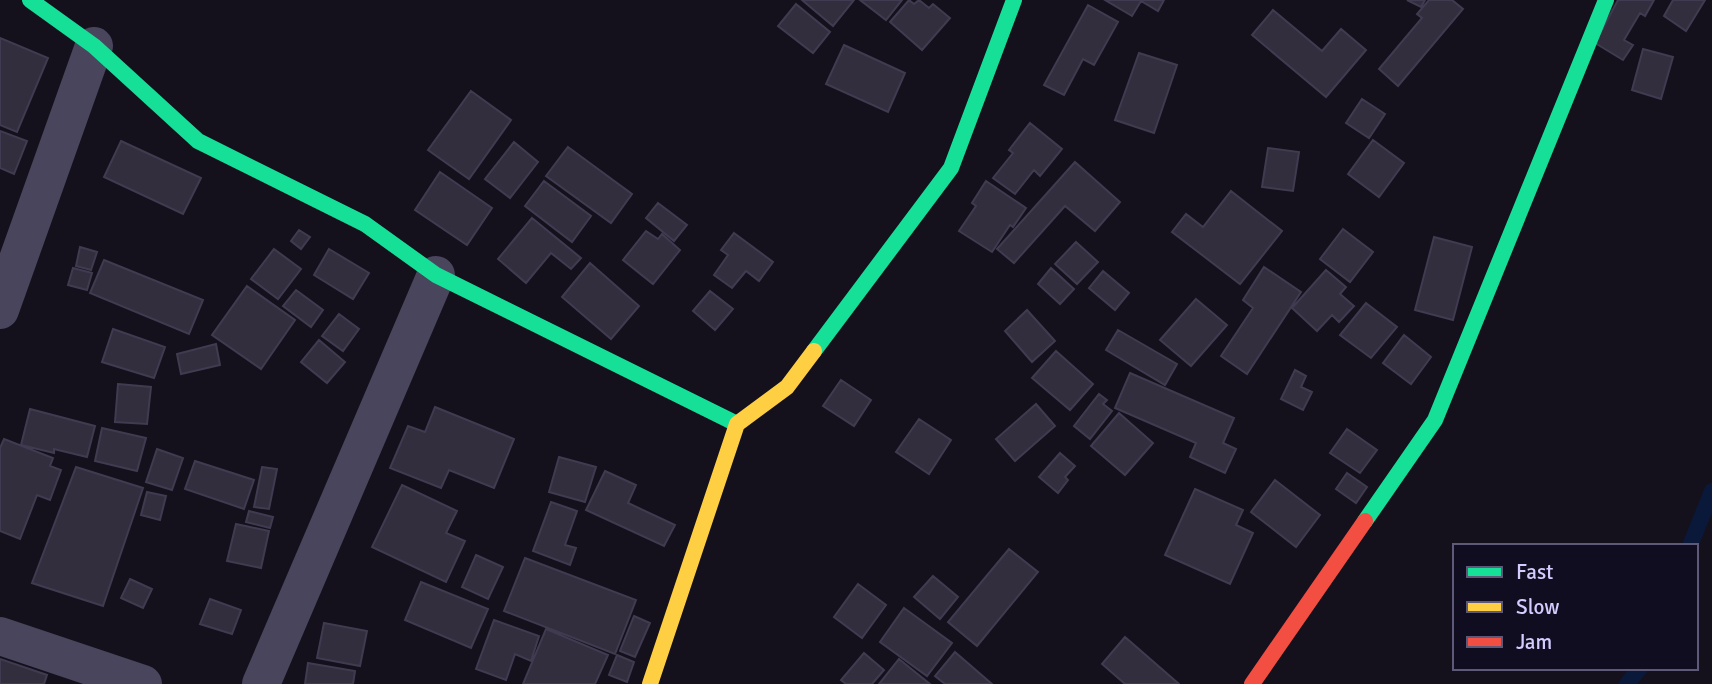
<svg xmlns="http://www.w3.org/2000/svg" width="1712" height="684" viewBox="0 0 1712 684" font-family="Signika,sans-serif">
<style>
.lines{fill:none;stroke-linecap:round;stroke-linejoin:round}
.stream{stroke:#0a193a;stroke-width:16}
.building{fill:#322e3e;stroke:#403b50;stroke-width:2}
.street{stroke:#48455d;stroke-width:38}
.fast{stroke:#16e098;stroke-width:16}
.slow{stroke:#ffcf43;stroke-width:16}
.jam{stroke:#f24e42;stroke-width:16}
</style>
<rect width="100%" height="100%" fill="#14111c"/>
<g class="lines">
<path class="stream" d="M1690,546L1712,491
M1627,684L1640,668"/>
</g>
<path class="building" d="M802,0H854L833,26Z
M860,0H902L886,20Z
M909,0L914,4L919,0L929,8L933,4L950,18L922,50L890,22Z
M1105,0H1164L1158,11L1141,1L1132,16Z
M1407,0H1425L1421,7Z
M1429,0H1452L1463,9L1398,86L1379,69L1422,18L1417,14Z
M1618,0H1654L1645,16L1640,13L1624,40L1633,45L1623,60L1595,43Z
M1673,0H1705L1686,31L1664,16Z
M796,4L830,32L813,53L778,26Z
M1088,5L1118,22L1094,65L1083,59L1064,95L1044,85Z
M1273,10L1322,51L1341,29L1366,50L1326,97L1252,35Z
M0,38L48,58L17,132L0,125Z
M844,45L905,73L888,112L826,84Z
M1643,49L1673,57L1661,99L1632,90Z
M1139,53L1177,65L1154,133L1115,120Z
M471,91L511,120L469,179L428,150Z
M1362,99L1385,114L1369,138L1346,123Z
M1030,123L1062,149L1040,176L1034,170L1015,194L993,178L1013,153L1009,150Z
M0,131L27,141L14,174L0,168Z
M1373,140L1404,163L1379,197L1348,174Z
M121,141L201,178L183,214L104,177Z
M514,142L538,162L510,198L485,179Z
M568,147L632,194L611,223L546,176Z
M1268,148L1299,152L1293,191L1262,187Z
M1075,162L1120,202L1095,231L1065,206L1014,263L997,249Z
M440,172L492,208L467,245L415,210Z
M544,181L591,216L572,242L525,206Z
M986,181L1026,208L1013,227L1010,225L992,252L959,231L976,206L972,203Z
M1231,191L1282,231L1240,284L1172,232L1186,214L1203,227Z
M658,203L687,225L674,241L646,218Z
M532,218L581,258L571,269L551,253L526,283L498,259Z
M1343,229L1373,252L1350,282L1320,259Z
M299,230L310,237L301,249L291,241Z
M646,231L658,239L662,234L680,250L653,284L623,260Z
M734,233L773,262L759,281L746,271L732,288L714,275L728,255L721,250Z
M1434,237L1472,247L1453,320L1415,310Z
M1076,242L1098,262L1077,284L1055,264Z
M80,247L97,252L91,270L76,266Z
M274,249L301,269L278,299L251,279Z
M329,249L369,273L353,299L314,275Z
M104,260L203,300L189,334L90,293Z
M590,263L639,306L611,339L562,297Z
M1264,267L1301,292L1247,374L1221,356L1253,308L1243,300Z
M73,268L92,273L87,290L68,285Z
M1051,268L1074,289L1060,304L1038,284Z
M1326,270L1346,287L1340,294L1354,306L1339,322L1332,315L1317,331L1292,308Z
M1103,271L1129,293L1115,310L1089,288Z
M247,286L295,320L261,369L212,335Z
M296,290L323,310L311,327L283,306Z
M710,291L733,309L715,330L693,311Z
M1196,299L1227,325L1191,366L1160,340Z
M1366,303L1397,327L1371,358L1340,335Z
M1027,310L1055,341L1032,362L1005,331Z
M339,314L359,329L343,351L322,336Z
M113,329L165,347L154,378L102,362Z
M1118,330L1177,364L1165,385L1106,350Z
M1404,335L1431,357L1411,384L1383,363Z
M319,340L345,362L327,383L301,362Z
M216,344L220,365L181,374L177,354Z
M1056,351L1093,384L1070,410L1032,378Z
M1295,370L1306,376L1301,387L1312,392L1303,410L1281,399Z
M1130,373L1234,418L1223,443L1236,449L1225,473L1190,457L1196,443L1115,408Z
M841,380L871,400L854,426L823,406Z
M118,384L151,387L147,424L115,422Z
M1099,394L1107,400L1103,404L1112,411L1090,439L1074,426Z
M1036,404L1055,426L1015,461L996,439Z
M435,407L514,439L494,488L449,470L441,488L390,468L408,426L425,432Z
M30,409L95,426L87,457L54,449V453L21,445Z
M1119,413L1153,443L1125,475L1091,446Z
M919,419L951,440L929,474L896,452Z
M102,428L146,438L137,471L95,461Z
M1347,429L1377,450L1360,473L1330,453Z
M4,439L53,458L50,466L61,470L50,500L37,495L20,539L0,531V448Z
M157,449L183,458L172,490L146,482Z
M1060,453L1075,466L1065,477L1068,480L1058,493L1039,477Z
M559,457L596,467L585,502L549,492Z
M195,461L254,480L244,509L185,489Z
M76,467L143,488L103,606L32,583Z
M262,467L277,469L269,509L254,507Z
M605,471L636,485L628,503L675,525L664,546L586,510Z
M1347,473L1367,487L1356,503L1336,489Z
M1275,480L1320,515L1296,547L1251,512Z
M402,485L457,511L446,533L465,541L446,582L372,547Z
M1195,489L1243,510L1236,525L1253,533L1230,584L1165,555Z
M147,492L166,496L160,520L141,515Z
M551,502L577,511L565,545L576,548L570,565L533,551Z
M249,511L273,517L270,528L246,522Z
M236,524L269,531L261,568L227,561Z
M1009,549L1038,572L977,646L948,622Z
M476,555L503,567L488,599L462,587Z
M525,558L636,600L615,654L504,611Z
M933,576L958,597L940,619L914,597Z
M130,579L152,589L143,608L121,598Z
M421,582L488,609L471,648L405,620Z
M858,584L886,605L862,638L834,617Z
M210,599L241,610L232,634L200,624Z
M904,608L952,643L927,676L880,642Z
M634,616L650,623L635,657L620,651Z
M494,620L539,636L531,661L515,654L506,680L476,669Z
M324,623L367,631L360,666L317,658Z
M546,629L608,655L595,684H523Z
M1125,637L1179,684H1125L1102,664Z
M955,652L992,684H945L935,676Z
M864,653L884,670L872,684H846L841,680Z
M617,655L634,662L627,682L609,675Z
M0,659L47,675L44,684H0Z
M899,659L930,684H879Z
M308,663L355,671L353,684H305Z"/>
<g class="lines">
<path class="street" d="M0,310L94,46
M0,636L143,684
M261,684L436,275"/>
<path class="fast" d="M30,0L94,46L198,141L365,224L436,275L737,424
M814,351L951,168L1014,0
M1365,521L1435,420L1606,0"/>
<path class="slow" d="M650,684L737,424L787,387L814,351"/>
<path class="jam" d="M1252,684L1365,521"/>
</g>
<rect x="1453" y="544" width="245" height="126" fill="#110d20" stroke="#5f5979" stroke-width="2"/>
<rect x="1467" y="567" width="35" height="10" fill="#16e098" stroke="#5f5979" stroke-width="2"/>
<text x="1516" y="579" font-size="21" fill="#d3ccff">Fast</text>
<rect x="1467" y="602" width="35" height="10" fill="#ffcf43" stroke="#5f5979" stroke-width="2"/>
<text x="1516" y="614" font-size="21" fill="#d3ccff">Slow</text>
<rect x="1467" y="637" width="35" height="10" fill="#f24e42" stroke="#5f5979" stroke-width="2"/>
<text x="1516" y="649" font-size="21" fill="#d3ccff">Jam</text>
</svg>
